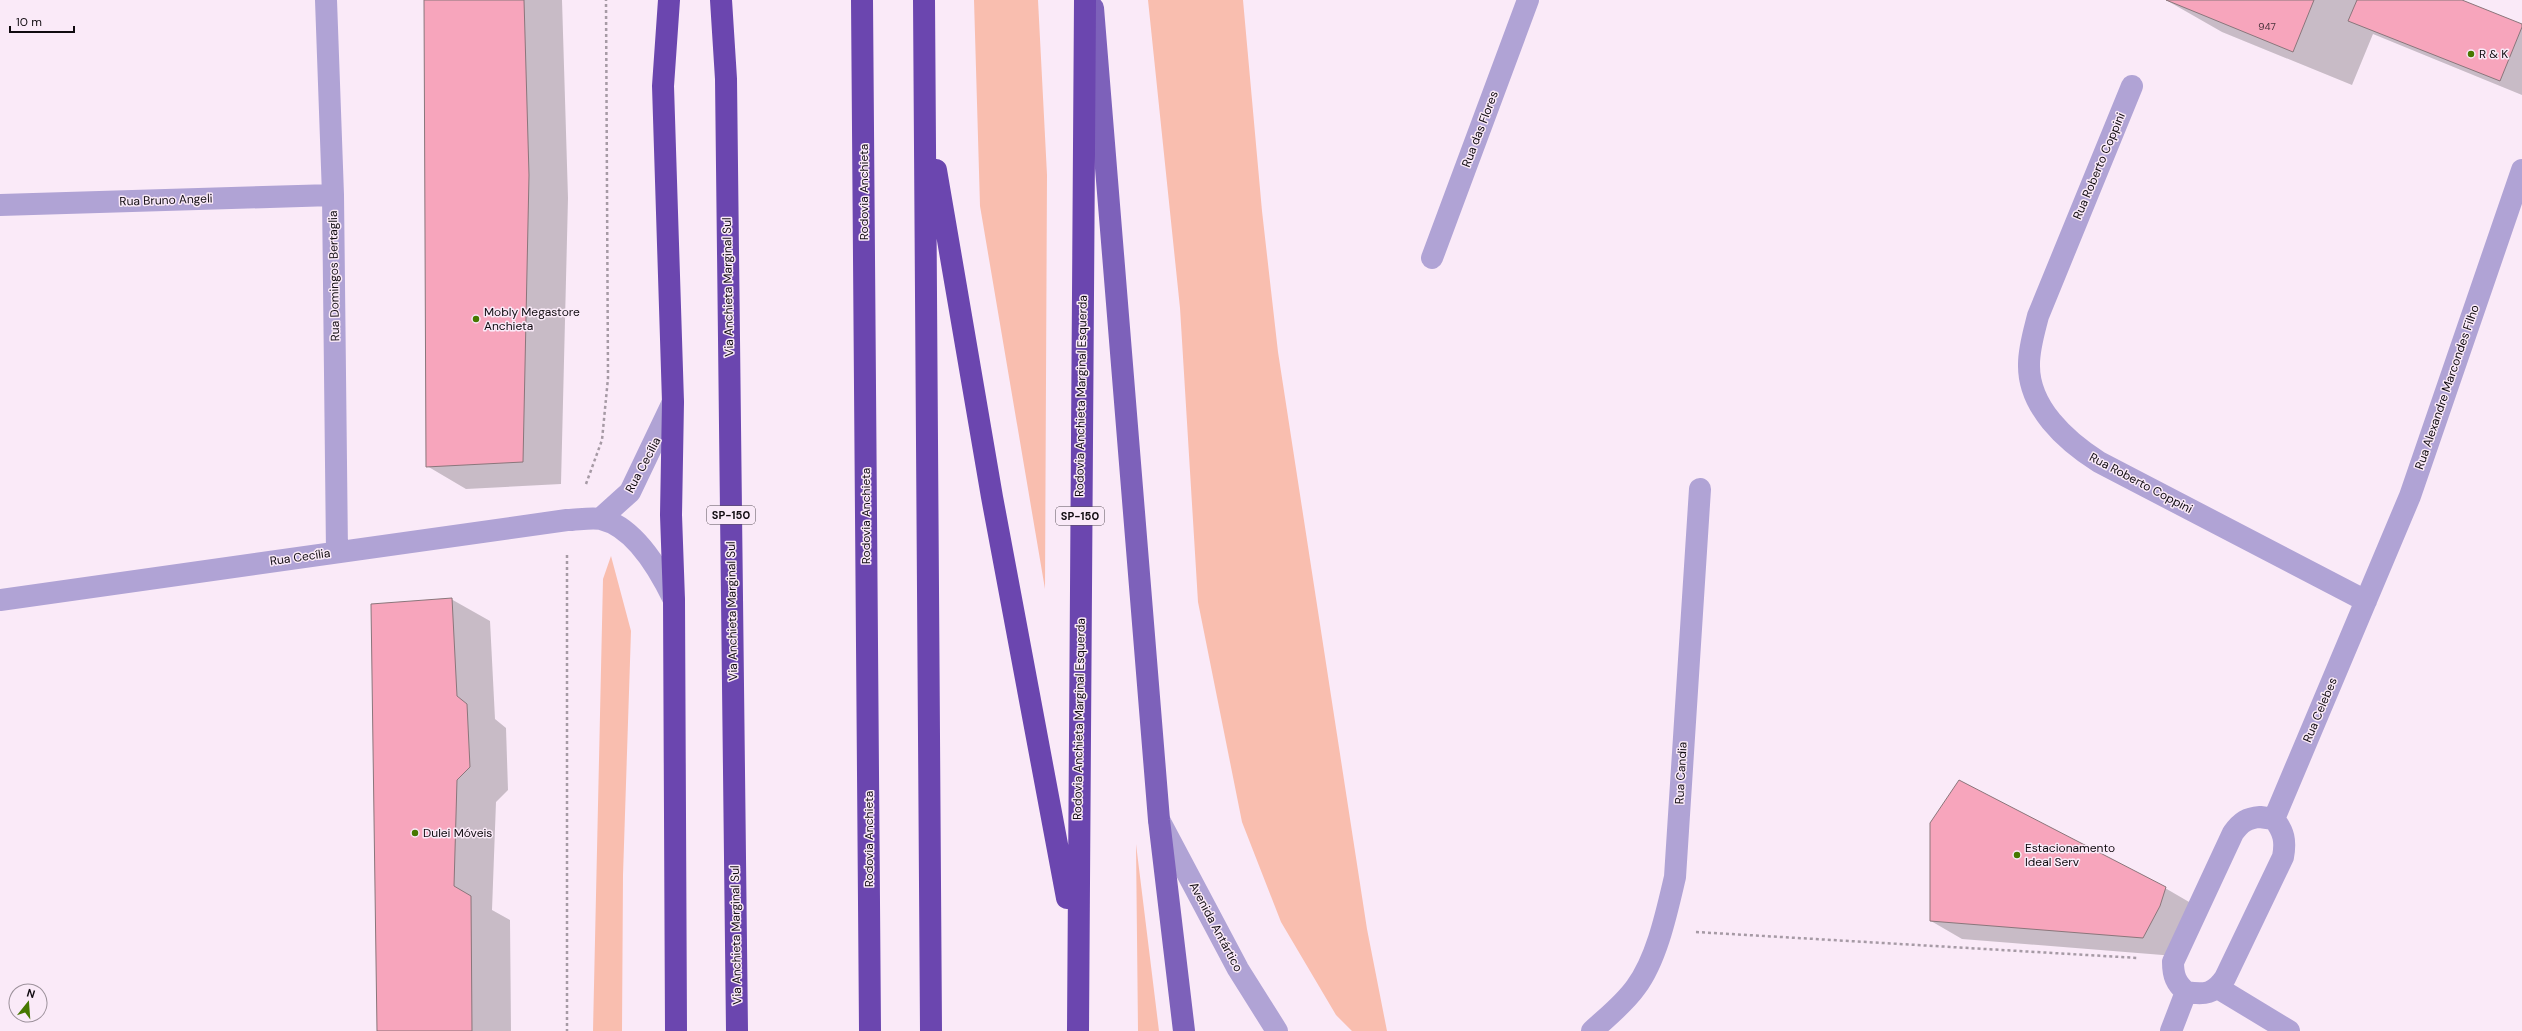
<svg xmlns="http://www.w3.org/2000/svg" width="2522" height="1031" viewBox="0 0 2522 1031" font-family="'DM Sans',sans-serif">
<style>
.green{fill:#f9beaf}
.shadow{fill:#0003}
.building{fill:#f7a5bc;stroke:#8a767b}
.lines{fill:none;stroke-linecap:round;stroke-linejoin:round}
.path{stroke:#a69aa5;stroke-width:2.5;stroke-dasharray:3 3;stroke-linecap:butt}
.street{stroke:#b0a3d5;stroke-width:22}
.primary{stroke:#7d61ba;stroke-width:22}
.highway{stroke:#6b46af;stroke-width:22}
.poi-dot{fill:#467800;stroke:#faeaf8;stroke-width:1.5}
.labels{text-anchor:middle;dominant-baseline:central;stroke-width:3;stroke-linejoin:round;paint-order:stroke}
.number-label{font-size:10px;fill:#4a323b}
.shield{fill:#faeaf8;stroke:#564e56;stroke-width:1}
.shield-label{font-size:11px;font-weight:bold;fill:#100b10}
.poi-label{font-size:12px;fill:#100b10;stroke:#faeaf8;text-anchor:start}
.street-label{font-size:12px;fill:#100b10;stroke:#faeaf8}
</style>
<rect width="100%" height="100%" fill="#faeaf8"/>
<path class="green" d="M974,0H1038L1047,175L1045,589L980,206Z
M1148,0H1243L1262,211L1278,352L1367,929L1387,1031H1352L1336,1015L1281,922L1242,822L1198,602L1180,308Z
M611,556L631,631L623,875L622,1031H593L603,579Z
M1136,844L1159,1031H1138Z"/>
<path class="shadow" d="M425,0H562L568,198L561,484L466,489L427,466Z
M2166,0H2459L2522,25V95L2373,34L2352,85L2222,32Z
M451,599L490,621L495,719L506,728L508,790L496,802L492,910L510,920L511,1031H378Z
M2165,888L2196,906L2175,956L1962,939L1931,921Z"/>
<path class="building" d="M424,0H524L529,175L523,462L426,467Z
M2166,0H2314L2293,52Z
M2357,0H2462L2522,24V27L2500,81L2348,21Z
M452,598L457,696L467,704L470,767L457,780L454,886L471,896L472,1031H377L371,604Z
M1959,780L2166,887L2160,906L2143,938L1930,921V823Z"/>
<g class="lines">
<path class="path" d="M586,484L602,440L608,378L606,0
M567,555V1031
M1696,932L2138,958"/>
<path class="street" d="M326,0L333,195L337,552
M2132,86L2038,316C2034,332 2029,348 2029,364C2028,407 2066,441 2099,462L2366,601
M0,205L333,195
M1432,258L1528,0
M600,519L630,492L673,402
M0,600L567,520C577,520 591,517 601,519C635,527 660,571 674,600
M2260,817L2274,819C2284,832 2286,841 2283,857L2225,978C2214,994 2205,995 2186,992C2176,983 2173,976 2173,962L2233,833C2241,822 2247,818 2260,817Z
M2274,819L2410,496L2522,170
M1159,820L1238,969L1277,1031
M2218,988L2289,1031
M1592,1031C1607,1017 1624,1004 1636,987C1657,959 1667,911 1675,877L1700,489
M2171,1031L2186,992"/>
<path class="primary" d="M1093,8L1159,820L1184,1031"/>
<path class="highway" d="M669,0L663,86L673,402L671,515L674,600L676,1031
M721,0L726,79L737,1031
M862,0L870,1031
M924,0L931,1031
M936,170L992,497L1067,898
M1078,1031L1085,0"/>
</g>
<g class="poi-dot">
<circle cx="2471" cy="54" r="4"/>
<circle cx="476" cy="319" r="4"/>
<circle cx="415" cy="833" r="4"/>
<circle cx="2017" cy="855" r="4"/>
</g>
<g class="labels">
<g class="number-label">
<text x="2267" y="26">947</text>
</g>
<g class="shield">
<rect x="707" y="506" width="48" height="18" rx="3"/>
<rect x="1056" y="507" width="48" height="18" rx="3"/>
</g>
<g class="shield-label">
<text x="731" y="515">SP-150</text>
<text x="1080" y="516">SP-150</text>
</g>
<g class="poi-label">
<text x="2479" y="54">R &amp; K</text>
<text x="484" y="312">Mobly Megastore<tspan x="484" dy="14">Anchieta</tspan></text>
<text x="423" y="833">Dulei Móveis</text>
<text x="2025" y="848">Estacionamento<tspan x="2025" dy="14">Ideal Serv</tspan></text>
</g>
<g class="street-label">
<text transform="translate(1480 129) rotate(-69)">Rua das Flores</text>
<text transform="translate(2099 166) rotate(-67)">Rua Roberto Coppini</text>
<text transform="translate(864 192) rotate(-90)">Rodovia Anchieta</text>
<text transform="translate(166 200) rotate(-2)">Rua Bruno Angeli</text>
<text transform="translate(334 276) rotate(-91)">Rua Domingos Bertaglia</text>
<text transform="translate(728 287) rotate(-91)">Via Anchieta Marginal Sul</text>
<text transform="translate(2447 387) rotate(-71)">Rua Alexandre Marcondes Filho</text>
<text transform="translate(1081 396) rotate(-89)">Rodovia Anchieta Marginal Esquerda</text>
<text transform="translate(643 465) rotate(-62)">Rua Cecília</text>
<text transform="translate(2141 483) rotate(28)">Rua Roberto Coppini</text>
<text transform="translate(866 516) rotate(-90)">Rodovia Anchieta</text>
<text transform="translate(300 557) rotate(-8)">Rua Cecília</text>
<text transform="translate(732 611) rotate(-91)">Via Anchieta Marginal Sul</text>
<text transform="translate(2320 710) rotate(-67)">Rua Celebes</text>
<text transform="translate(1079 719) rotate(-89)">Rodovia Anchieta Marginal Esquerda</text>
<text transform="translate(1681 773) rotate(-87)">Rua Candia</text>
<text transform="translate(869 839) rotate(-90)">Rodovia Anchieta</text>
<text transform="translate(1216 927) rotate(62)">Avenida Antártico</text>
<text transform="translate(736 935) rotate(-91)">Via Anchieta Marginal Sul</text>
</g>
</g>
<g transform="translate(28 1003) rotate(17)"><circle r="19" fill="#faeaf8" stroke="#9c919b"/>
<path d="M0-3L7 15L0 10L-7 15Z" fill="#467800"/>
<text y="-6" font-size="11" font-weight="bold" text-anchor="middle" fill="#100b10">N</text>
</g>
<path d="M10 26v6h64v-6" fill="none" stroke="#100b10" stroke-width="2"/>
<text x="16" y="26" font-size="12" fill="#100b10" stroke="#faeaf8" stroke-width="3" paint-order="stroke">10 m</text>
</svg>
